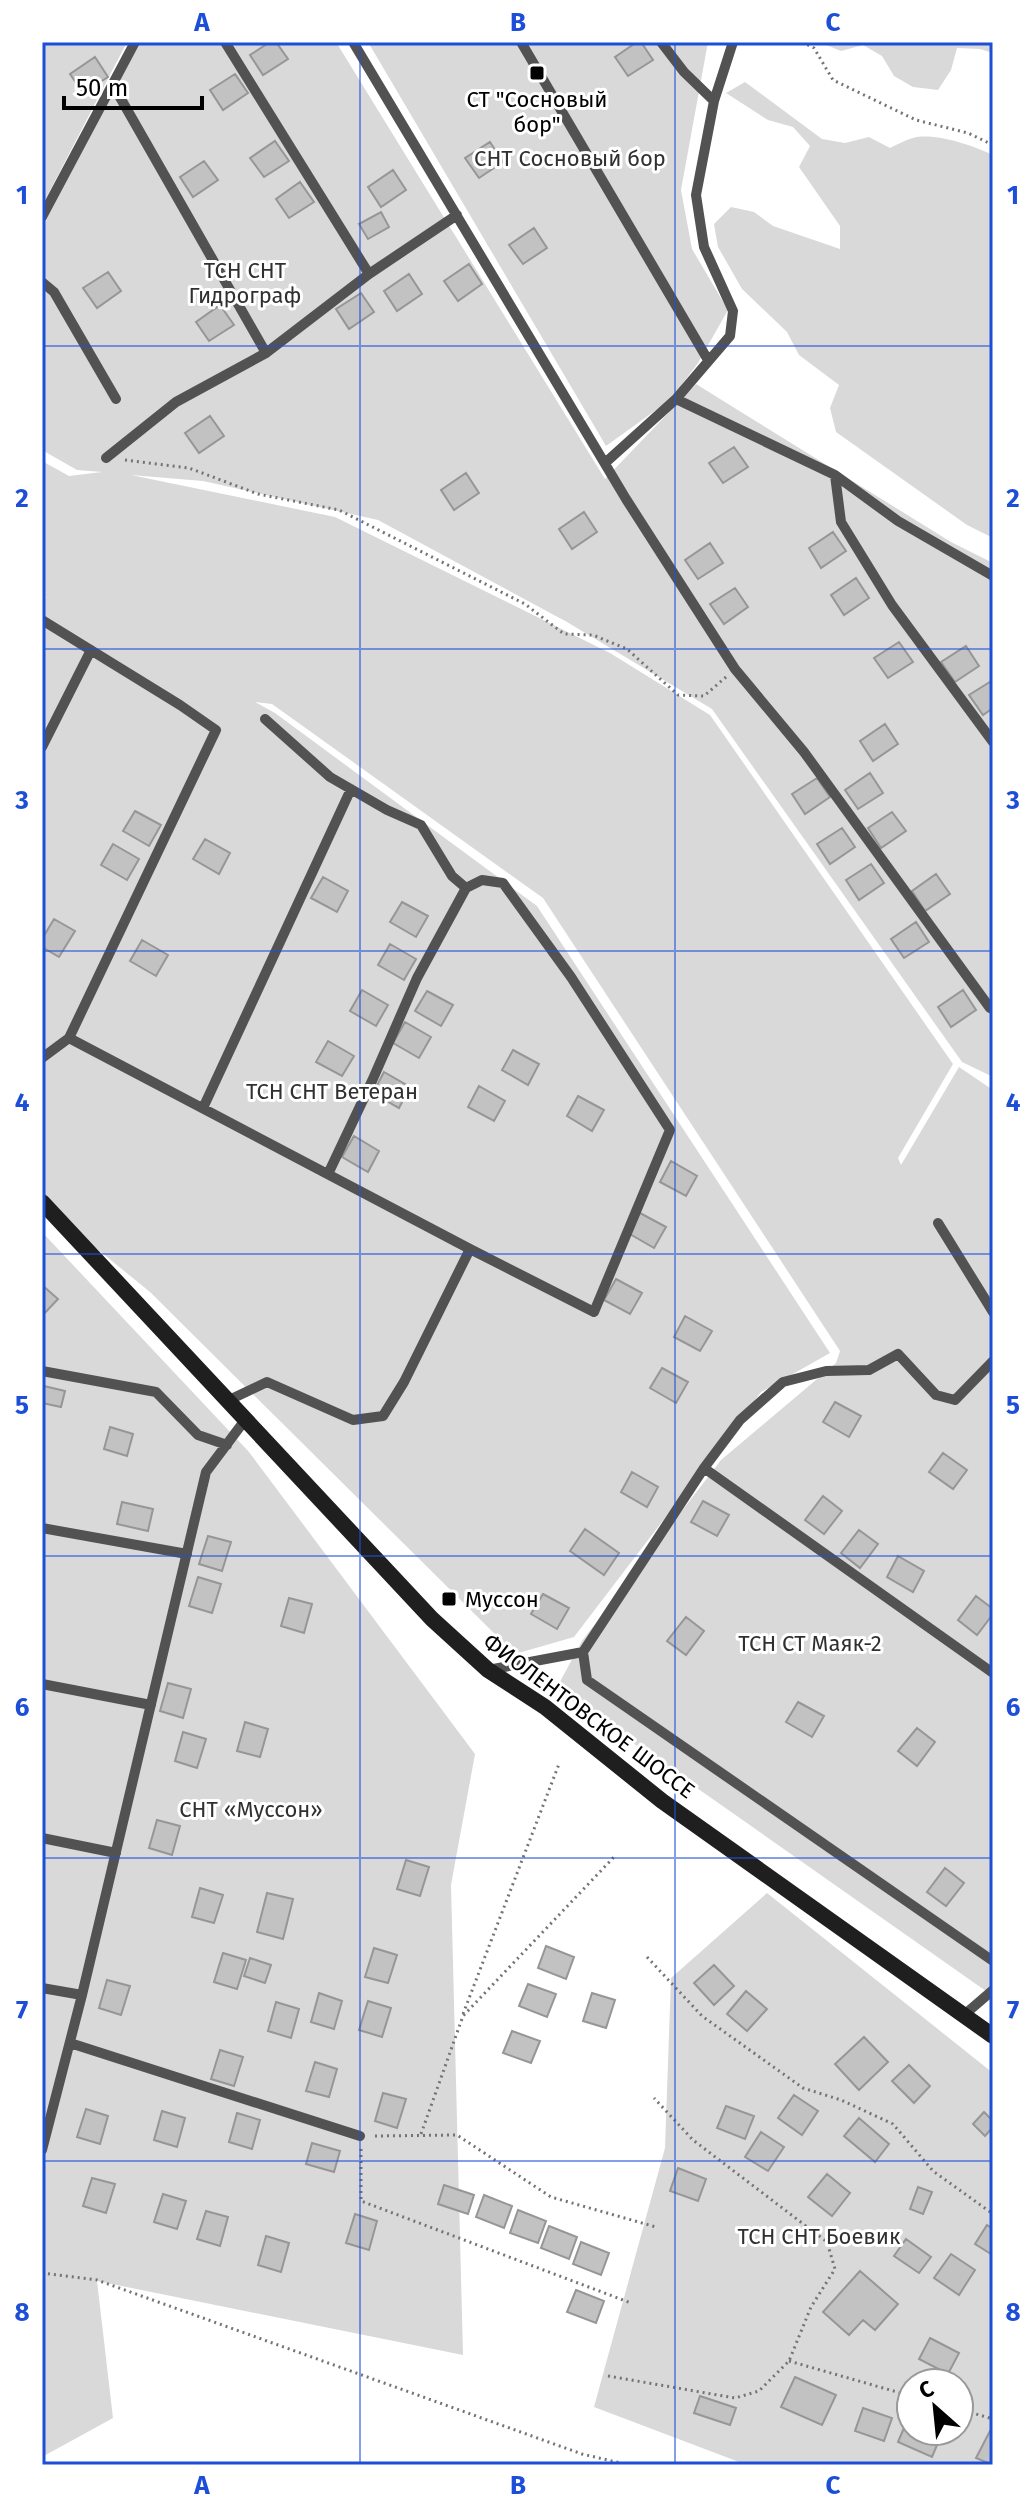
<svg xmlns="http://www.w3.org/2000/svg" width="1035" height="2507" viewBox="0 0 1035 2507" font-family="'Fira Sans',sans-serif">
<style>
.green{fill:#d9d9d9;fill-rule:evenodd}
.building{fill:#c2c2c2;stroke:#969696;stroke-width:2}
.lines{fill:none;stroke-linecap:round;stroke-linejoin:round}
.path{stroke:#747474;stroke-width:3;stroke-dasharray:2 4;stroke-linecap:butt}
.lane{stroke:#525252;stroke-width:10}
.secondary{stroke:#1f1f1f;stroke-width:16}
.grid{fill:none;stroke:#1d4ed8;stroke-width:2;stroke-opacity:0.55}
.poi-dot{fill:#000;stroke:#fff;stroke-width:3}
.labels{text-anchor:middle;dominant-baseline:central;stroke-width:6;stroke-linejoin:round;paint-order:stroke}
.poi-label{font-size:22px;fill:#000;stroke:#fff}
.park-label{font-size:22px;fill:#303030;stroke:#fff}
.street-label{font-size:22px;fill:#000;stroke:#fff}
.neatline{fill:none;stroke:#1d4ed8;stroke-width:3}
.grid-label{font-size:26px;text-anchor:middle;font-weight:bold;fill:#1d4ed8}
</style>
<rect width="100%" height="100%" fill="#fff"/>
<path class="green" d="M127,42L42,206V43Z
M140,42H336L605,479L696,384L951,542L993,563V1077L962,1062L712,709L567,622L378,520L203,481L131,475L335,517L610,653L710,715L953,1064L898,1158L901,1165L959,1067L993,1090V1996L556,1689L582,1641L721,1460L836,1363L840,1351L543,898L272,704L255,702L275,713L537,906L830,1353L761,1392L574,1637L515,1654L150,1292L42,1204V597L47,598L42,595V461L69,476L102,472L77,470L42,450V228Z
M368,42H708L681,190L692,249L728,310L698,363L670,400L606,446Z
M819,42H993V53L980,49L957,48L951,70L938,90L913,87L894,76L882,56L863,45L841,51Z
M745,82L822,139L845,143L869,137L890,148C898,144 906,140 913,138C934,132 974,146 993,155V538L967,525L836,432L830,408L839,385L799,355L787,332L742,289L718,247L714,224L731,207L754,212L773,226L840,249V226L799,167L810,146L793,127L768,120L726,93Z
M42,1232L249,1452L475,1754L451,1885L463,2355L97,2281L113,2418L42,2457Z
M767,1893L993,2073V2465H747L594,2407L665,2148L671,1978ZM911,2383H959V2431H911Z"/>
<path class="building" d="M270,42H276L288,59L263,75L250,55Z
M637,42H641L653,60L628,76L615,57Z
M95,57L108,77L83,93L70,74Z
M235,74L248,93L223,110L210,90Z
M275,141L289,161L264,177L250,158Z
M490,142L503,162L479,178L465,158Z
M204,161L218,180L193,197L180,177Z
M393,170L406,190L381,207L368,187Z
M300,182L314,202L289,218L276,199Z
M381,212L389,227L368,239L359,224Z
M534,228L547,248L523,264L509,245Z
M469,264L482,284L458,301L444,281Z
M108,272L121,291L97,308L83,288Z
M409,274L422,294L397,311L384,291Z
M361,293L374,312L349,329L336,309Z
M220,305L234,325L209,341L196,322Z
M210,416L224,436L199,453L185,433Z
M734,447L748,467L723,483L709,463Z
M466,473L479,493L454,510L441,490Z
M584,512L597,532L572,549L559,529Z
M833,532L846,551L821,568L809,548Z
M710,543L723,563L698,579L685,560Z
M856,578L869,598L844,615L831,595Z
M735,588L748,607L724,624L710,604Z
M899,642L913,662L888,678L874,658Z
M966,646L979,666L955,682L941,662Z
M993,680V708L983,715L969,695Z
M885,724L898,744L873,761L860,741Z
M870,773L883,793L858,809L845,790Z
M817,778L830,797L805,814L792,794Z
M135,811L161,825L149,846L123,831Z
M892,812L906,831L881,848L868,828Z
M842,828L855,847L830,864L817,844Z
M205,839L230,853L219,874L193,859Z
M113,844L139,859L127,880L101,865Z
M871,864L884,883L859,900L846,880Z
M936,874L950,894L925,911L912,891Z
M323,877L348,891L337,912L311,898Z
M402,902L428,916L416,937L390,922Z
M54,919L75,931L59,957L42,947V939Z
M916,922L929,942L904,958L891,939Z
M142,940L168,955L156,976L130,961Z
M390,944L416,959L404,980L378,965Z
M362,990L388,1005L376,1026L350,1011Z
M963,990L976,1010L951,1027L938,1007Z
M427,991L453,1005L441,1026L415,1011Z
M405,1022L431,1037L419,1058L393,1043Z
M328,1041L354,1056L342,1076L316,1062Z
M513,1050L539,1064L528,1085L502,1070Z
M384,1072L410,1087L399,1108L373,1093Z
M479,1086L505,1101L494,1121L468,1107Z
M578,1096L604,1110L592,1131L567,1116Z
M354,1136L379,1151L368,1172L342,1157Z
M671,1161L697,1176L686,1196L660,1182Z
M640,1213L666,1227L654,1248L628,1233Z
M616,1279L642,1293L630,1314L604,1300Z
M42,1285L58,1299L42,1316Z
M685,1316L712,1331L700,1351L674,1337Z
M662,1368L688,1382L676,1403L650,1388Z
M44,1386L65,1391L61,1407L42,1403Z
M835,1402L861,1416L849,1437L823,1422Z
M110,1427L133,1434L127,1456L104,1449Z
M943,1453L967,1470L953,1489L929,1472Z
M632,1472L658,1487L647,1507L621,1492Z
M823,1496L842,1511L824,1534L805,1520Z
M703,1501L729,1515L717,1536L691,1522Z
M122,1502L153,1509L148,1531L117,1524Z
M585,1529L619,1553L604,1575L570,1551Z
M859,1530L878,1544L860,1568L841,1553Z
M208,1536L231,1542L222,1571L199,1564Z
M898,1556L924,1571L913,1592L887,1577Z
M198,1577L221,1584L212,1613L189,1606Z
M543,1594L569,1608L557,1629L531,1614Z
M976,1596L993,1609V1614L977,1635L958,1620Z
M289,1598L312,1604L304,1633L281,1626Z
M686,1617L704,1631L686,1655L667,1641Z
M168,1683L191,1689L183,1718L160,1711Z
M798,1702L824,1716L812,1737L786,1722Z
M245,1722L268,1729L260,1757L237,1751Z
M917,1728L935,1742L917,1766L898,1751Z
M183,1732L206,1739L197,1768L175,1761Z
M157,1820L180,1826L172,1855L149,1848Z
M406,1860L429,1867L420,1896L397,1889Z
M945,1868L964,1883L946,1906L927,1892Z
M200,1888L223,1895L214,1923L192,1917Z
M267,1893L293,1899L283,1939L257,1932Z
M546,1946L574,1957L566,1979L538,1968Z
M374,1948L397,1955L388,1983L365,1977Z
M223,1953L246,1960L237,1989L214,1982Z
M250,1958L271,1965L265,1983L244,1976Z
M714,1965L734,1986L714,2005L694,1983Z
M107,1980L130,1986L121,2015L99,2008Z
M528,1984L556,1994L547,2017L519,2006Z
M746,1991L767,2009L747,2031L727,2014Z
M319,1993L342,2001L334,2029L311,2022Z
M592,1993L615,2000L606,2028L583,2021Z
M368,2001L391,2008L382,2037L359,2030Z
M276,2002L299,2009L291,2038L268,2031Z
M512,2031L540,2041L531,2063L503,2053Z
M864,2037L888,2062L859,2090L835,2064Z
M220,2050L243,2057L234,2086L211,2079Z
M315,2062L337,2069L329,2097L306,2091Z
M909,2065L930,2086L914,2103L892,2081Z
M383,2093L406,2099L397,2128L375,2121Z
M794,2095L818,2111L802,2135L778,2118Z
M726,2106L754,2116L745,2139L717,2128Z
M86,2109L108,2116L100,2144L77,2137Z
M162,2111L185,2118L177,2147L154,2140Z
M984,2112L993,2121V2127L985,2136L973,2124Z
M237,2113L260,2120L252,2149L229,2142Z
M859,2118L889,2144L875,2162L844,2136Z
M761,2132L784,2147L768,2171L745,2157Z
M312,2143L340,2151L334,2172L306,2164Z
M678,2168L706,2179L698,2201L670,2191Z
M827,2174L850,2193L832,2216L808,2197Z
M92,2178L115,2184L106,2213L83,2206Z
M444,2185L474,2195L468,2214L438,2204Z
M918,2187L932,2192L923,2214L910,2209Z
M163,2194L186,2201L177,2229L154,2222Z
M484,2195L512,2206L504,2228L476,2217Z
M518,2210L546,2221L538,2243L510,2233Z
M206,2211L228,2217L220,2246L197,2239Z
M355,2214L377,2221L369,2250L346,2243Z
M987,2225L993,2229L991,2254L975,2244Z
M549,2226L577,2237L569,2259L541,2248Z
M266,2236L289,2243L281,2272L258,2265Z
M906,2239L931,2257L919,2273L894,2256Z
M581,2242L609,2253L601,2275L573,2264Z
M951,2254L975,2270L959,2295L934,2278Z
M860,2271L898,2304L875,2330L863,2320L849,2335L823,2312Z
M576,2290L604,2301L596,2323L567,2312Z
M930,2338L959,2353L948,2374L919,2359Z
M795,2377L836,2395L822,2425L781,2407Z
M700,2396L736,2408L730,2425L694,2413Z
M863,2408L892,2418L884,2441L855,2431Z
M911,2411V2431H943L932,2457L898,2442Z
M990,2431L993,2433V2465L976,2458Z"/>
<g class="lines">
<path class="path" d="M802,42L814,48L833,80L916,120L968,133L993,145
M125,460L189,468L258,494L339,510L525,604L564,634L593,635L627,649L678,695L704,696L726,677
M647,1957L702,2016L803,2088L841,2100L893,2124L933,2171L993,2214
M463,2014L559,1764
M421,2134L463,2016L614,1857
M375,2136L457,2135L551,2197L656,2227
M361,2149V2201L631,2303
M42,2273L97,2280L582,2454L629,2465
M789,2361L911,2396
M608,2376L735,2398L759,2391L789,2361L811,2307L835,2269L827,2242L693,2140L654,2098
M959,2409L993,2419"/>
<path class="lane" d="M225,42L369,274
M353,42L626,499L735,669L804,752L990,1008L993,1009
M521,42L708,360
M661,42L684,72L714,101
M113,85L266,353
M42,217L135,42
M42,282L54,292L116,399
M676,399L835,475L841,522L892,605L993,742
M106,458L176,402L266,353L369,274L457,215
M605,463L676,399L730,336L733,311L704,247L696,195L714,101L733,42
M835,475L898,521L993,576
M42,620L180,705L216,730L69,1038L42,1058
M42,747L91,650
M69,1038L470,1249L594,1312L670,1130L571,977L503,883L482,880L466,888L452,876L421,825L387,810L330,777L265,719
M203,1108L351,789
M328,1174L372,1081L417,978L466,888
M938,1223L993,1312
M42,1371L156,1392L198,1435L227,1445
M227,1401L267,1382L353,1420L383,1416L404,1382L470,1249
M704,1468L993,1673
M42,1528L187,1554
M583,1652L587,1680L993,1961
M488,1670L583,1652L704,1468L740,1420L783,1382L826,1371L869,1370L898,1354L936,1395L955,1400L993,1361
M42,1684L151,1705
M42,1838L116,1853
M42,1988L82,1995
M964,2015L993,1990
M70,2043L360,2136
M42,2150L82,1995L206,1472L245,1420"/>
<path class="secondary" d="M42,1202L432,1619L488,1670L545,1707L662,1801L993,2036"/>
</g>
<path class="grid" d="M360,42V2465M675,42V2465M42,346H993M42,649H993M42,951H993M42,1254H993M42,1556H993M42,1858H993M42,2161H993"/>
<g class="poi-dot">
<rect x="529" y="65" width="16" height="16" rx="4"/>
<rect x="441" y="1591" width="16" height="16" rx="4"/>
</g>
<g class="labels">
<g class="poi-label">
<text x="537" y="99">СТ "Сосновый<tspan x="537" dy="25">бор"</tspan></text>
<text x="465" y="1599" text-anchor="start">Муссон</text>
</g>
<g class="park-label">
<text x="570" y="158">СНТ Сосновый бор</text>
<text x="245" y="270">ТСН СНТ<tspan x="245" dy="25">Гидрограф</tspan></text>
<text x="332" y="1091">ТСН СНТ Ветеран</text>
<text x="810" y="1643">ТСН СТ Маяк-2</text>
<text x="251" y="1809">СНТ «Муссон»</text>
<text x="819" y="2236">ТСН СНТ Боевик</text>
</g>
<g class="street-label">
<text transform="translate(589 1716) rotate(37)">ФИОЛЕНТОВСКОЕ ШОССЕ</text>
</g>
</g>
<rect width="1035" height="2507" fill="none" stroke="#ffffff" stroke-width="88"/>
<g transform="translate(935 2407) rotate(333)"><circle r="38" fill="#ffffff" stroke="#999999" stroke-width="2"/>
<path d="M0-6L14 30L0 20L-14 30Z" fill="#000000"/>
<text y="-12" font-size="22" font-weight="bold" text-anchor="middle" fill="#000000">С</text>
</g>
<path d="M64 96v12h138v-12" fill="none" stroke="#000000" stroke-width="4"/>
<text x="76" y="96" font-size="24" fill="#000000" stroke="#ffffff" stroke-width="6" paint-order="stroke">50 m</text>
<rect x="44" y="44" width="947" height="2419" class="neatline"/>
<g class="grid-label">
<text x="202" y="31">A</text>
<text x="518" y="31">B</text>
<text x="833" y="31">C</text>
<text x="22" y="204">1</text>
<text x="1013" y="204">1</text>
<text x="22" y="507">2</text>
<text x="1013" y="507">2</text>
<text x="22" y="809">3</text>
<text x="1013" y="809">3</text>
<text x="22" y="1111">4</text>
<text x="1013" y="1111">4</text>
<text x="22" y="1414">5</text>
<text x="1013" y="1414">5</text>
<text x="22" y="1716">6</text>
<text x="1013" y="1716">6</text>
<text x="22" y="2019">7</text>
<text x="1013" y="2019">7</text>
<text x="22" y="2321">8</text>
<text x="1013" y="2321">8</text>
<text x="202" y="2494">A</text>
<text x="518" y="2494">B</text>
<text x="833" y="2494">C</text>
</g>
</svg>
